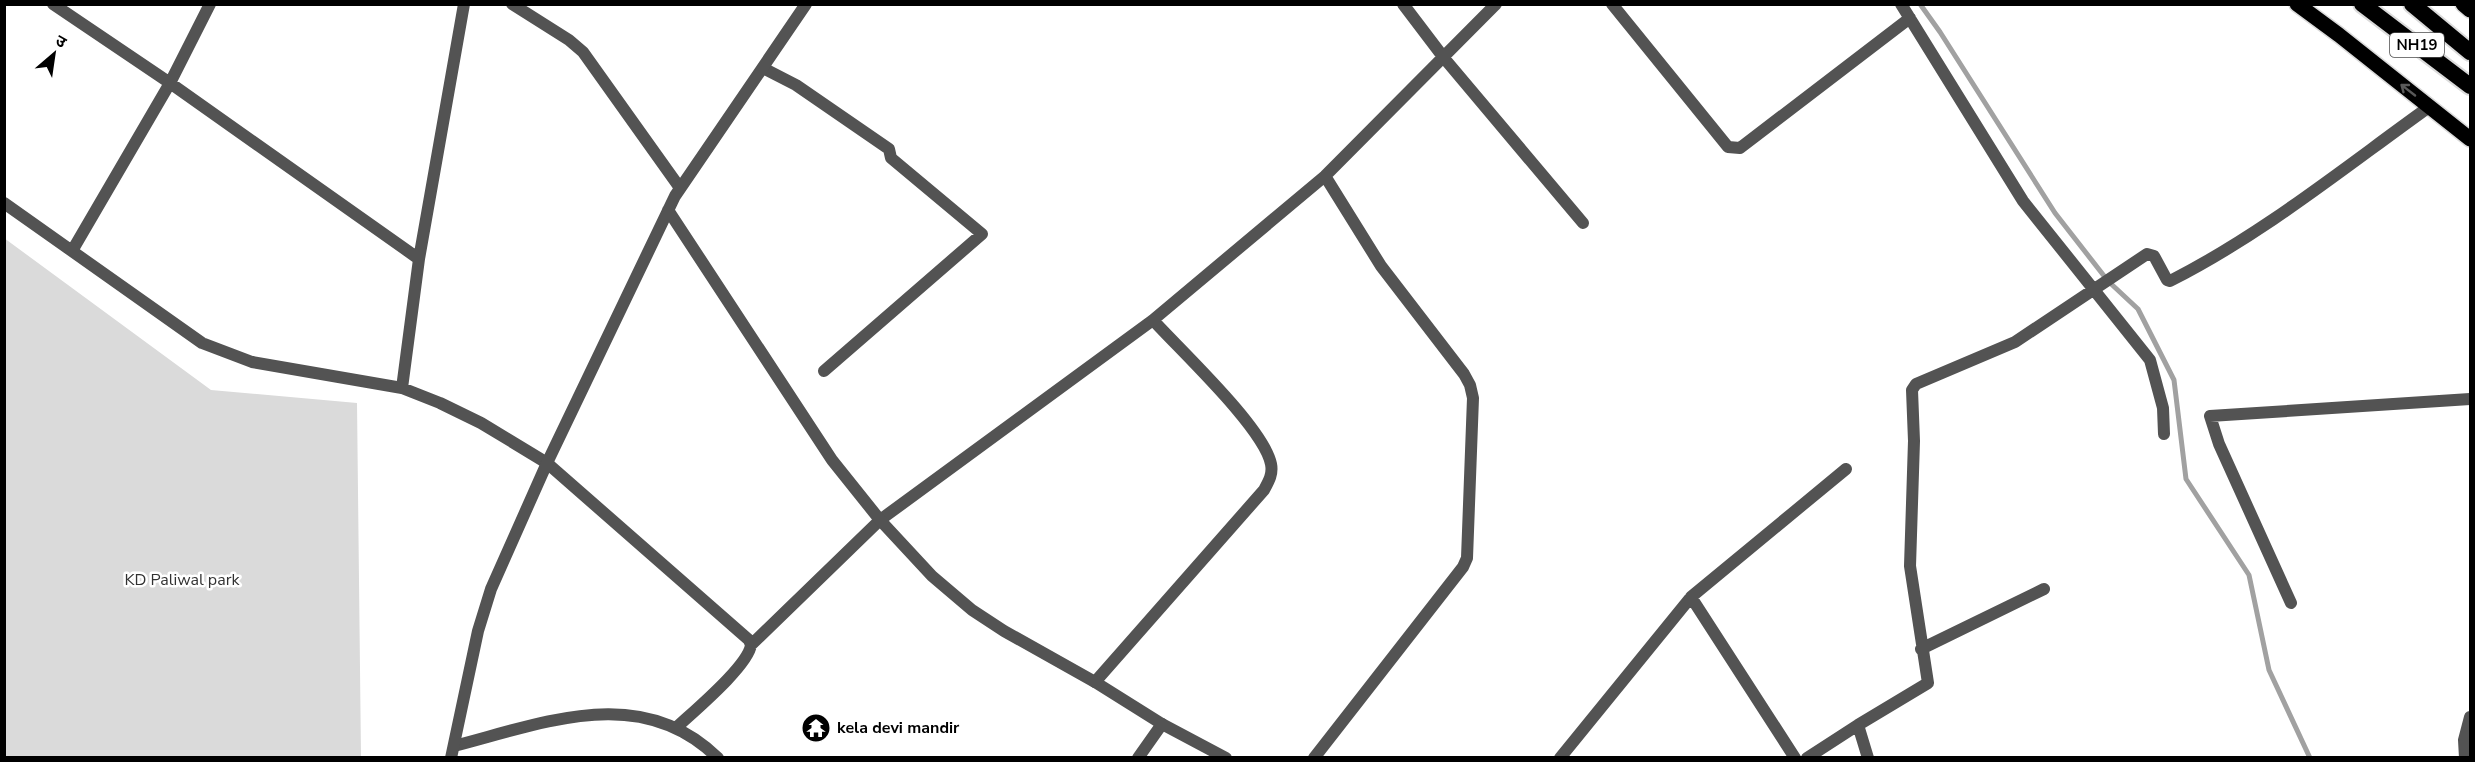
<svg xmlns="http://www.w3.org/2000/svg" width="2475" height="762" viewBox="0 0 2475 762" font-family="'Nunito Sans','Noto Sans Devanagari',sans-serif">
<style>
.green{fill:#dadada}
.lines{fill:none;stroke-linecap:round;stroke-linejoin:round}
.stream{stroke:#a1a1a1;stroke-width:5}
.primary-casing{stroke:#dbdbdb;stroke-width:18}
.trunk-casing{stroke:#dbdbdb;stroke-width:20}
.minor{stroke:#535353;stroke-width:12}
.tertiary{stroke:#535353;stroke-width:12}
.primary{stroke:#000;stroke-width:15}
.trunk{stroke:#000;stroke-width:16}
.oneway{stroke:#595959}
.labels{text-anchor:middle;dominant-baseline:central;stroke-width:5;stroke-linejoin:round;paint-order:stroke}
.shield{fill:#fff;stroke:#4c4c4c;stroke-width:1.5}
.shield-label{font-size:15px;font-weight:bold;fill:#000}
.park-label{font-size:16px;fill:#313131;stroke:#fff}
.poi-label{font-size:16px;font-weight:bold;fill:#000;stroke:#fff;text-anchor:start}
</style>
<rect width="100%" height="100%" fill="#fff"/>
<path class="green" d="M4,238L211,390L357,403L361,757H5Z"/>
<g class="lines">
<path class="stream" d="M1920,4L1940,32L2055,213L2108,281L2138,309L2174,380L2186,479L2249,575L2269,670L2310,758"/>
<g class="primary-casing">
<path id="primary" d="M2297,4L2339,35L2470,139
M2463,4L2470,10"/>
</g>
<g class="trunk-casing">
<path id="trunk" d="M2362,4L2470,86
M2412,4L2470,52"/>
</g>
<path class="minor" d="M53,4L170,83L419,259
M512,4L569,40L583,52L680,188
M1403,4L1444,58L1583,223
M1612,4L1728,147L1740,148L1910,18
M1901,4L2023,201L2150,360L2163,408L2164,434
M763,68L796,85L889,149L891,158L982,234L824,371
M4,203L202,343L252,362L402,388L440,403L481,423L547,463L749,640L751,645C748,666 694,711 677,727
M72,251L170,83L210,4
M402,388L419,259L464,4
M1691,597L1846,469
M2291,603L2219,444L2210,416L2470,399
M751,645L880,520L1153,320L1325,176L1496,4
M1921,649L2044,589
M1095,682L1264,490C1269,481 1273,474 1271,464C1264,428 1180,350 1153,320
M1858,725L1928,683L1910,566L1914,441L1912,390L1916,384L2015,342L2147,254L2154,256L2167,280L2170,281C2263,234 2345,167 2429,107
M454,746C544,723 641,682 718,758
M1138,758L1162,724
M1314,758L1463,567L1467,558L1473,398L1470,385L1464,374L1381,266L1325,176
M1560,758L1691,597L1795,758
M1807,758L1858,725L1868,758
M2465,758L2464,740L2470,717"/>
<path class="tertiary" d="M668,210L832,460L880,520L932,576L972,610L1004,631L1095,682L1162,724L1226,758
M451,758L478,631L491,589L547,463L675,196L806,4"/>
<use href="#primary" class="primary"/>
<use href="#trunk" class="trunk"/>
</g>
<defs><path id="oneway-shaft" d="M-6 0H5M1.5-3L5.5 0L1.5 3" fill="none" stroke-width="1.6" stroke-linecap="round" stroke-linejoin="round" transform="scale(1.5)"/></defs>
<use class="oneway" href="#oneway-shaft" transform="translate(2408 90) rotate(-142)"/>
<defs>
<g id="temple-disc" transform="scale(1.5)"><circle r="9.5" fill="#000" stroke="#fff"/><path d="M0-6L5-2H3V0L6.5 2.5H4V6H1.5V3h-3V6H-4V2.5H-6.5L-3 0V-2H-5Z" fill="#fff"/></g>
</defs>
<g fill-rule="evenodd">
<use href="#temple-disc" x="816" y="728"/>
</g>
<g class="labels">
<rect class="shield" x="2390" y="33" width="54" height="24" rx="4.5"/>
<g class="shield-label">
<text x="2417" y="45">NH19</text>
</g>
<g class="park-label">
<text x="182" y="580">KD Paliwal park</text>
</g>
<g class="poi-label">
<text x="837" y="728">kela devi mandir</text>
</g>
</g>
<rect width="2475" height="762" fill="none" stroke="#000000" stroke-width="12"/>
<g transform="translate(54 54) rotate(29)" stroke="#ffffff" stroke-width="4.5" paint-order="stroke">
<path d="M0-4.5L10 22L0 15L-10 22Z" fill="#000000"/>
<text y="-9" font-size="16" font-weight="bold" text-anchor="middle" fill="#000000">उ</text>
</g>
</svg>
